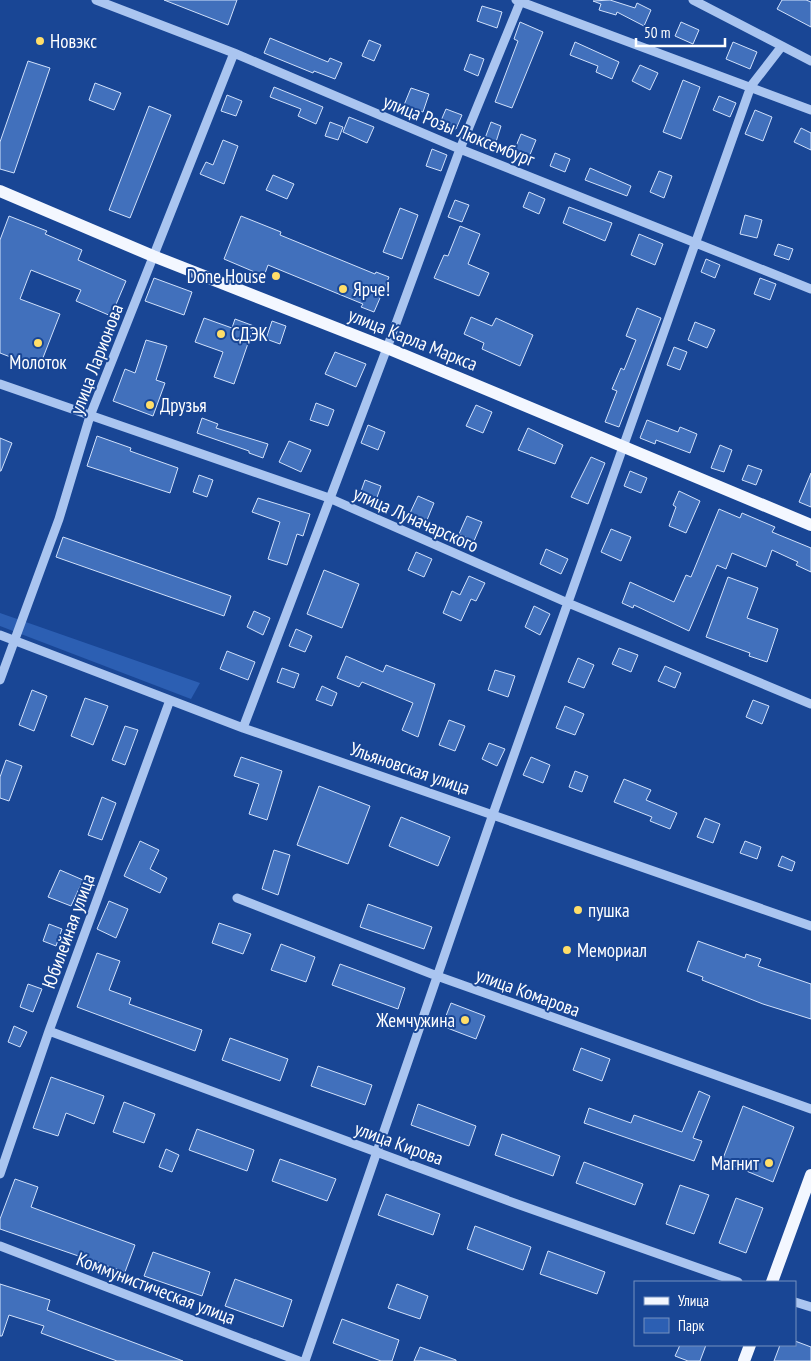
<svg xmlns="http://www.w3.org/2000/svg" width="811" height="1361" viewBox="0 0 811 1361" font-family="'PT Sans Narrow',sans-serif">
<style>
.green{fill:#2c5fb3}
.building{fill:#4170bc;stroke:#d1e1fb}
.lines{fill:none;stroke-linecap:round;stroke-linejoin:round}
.minor{stroke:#aac5f0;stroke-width:9}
.major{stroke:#f3f7ff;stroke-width:12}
.poi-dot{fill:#ffde69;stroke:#194695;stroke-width:2}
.labels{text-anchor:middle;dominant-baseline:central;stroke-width:4;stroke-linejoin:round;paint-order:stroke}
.poi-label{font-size:19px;fill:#fff;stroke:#194695;text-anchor:start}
.street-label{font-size:19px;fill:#fff;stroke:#194695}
</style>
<rect width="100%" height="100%" fill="#194695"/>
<path class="green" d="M0,613L200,683L191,699L0,626Z"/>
<path class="building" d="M164,0H237L228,25Z
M610,0L635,8L637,3L651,10L644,26L617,12L616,15L599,10L601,4L593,1Z
M782,0H806L811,2V27L777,9Z
M482,6L502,12L497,28L477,21Z
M520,22L543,32L512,108L495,102L518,41L514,39Z
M681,22L699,30L693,44L675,36Z
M270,38L328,62L330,58L342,63L335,79L314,71L313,73L264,53Z
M369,40L381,45L374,61L362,56Z
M575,42L619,62L612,79L596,72L598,66L570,55Z
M733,42L757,52L750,69L726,59Z
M470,54L484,59L478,76L464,70Z
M28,61L50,68L14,173L0,169V142Z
M640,65L658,73L650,90L632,81Z
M683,80L700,87L681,139L663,132Z
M95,83L121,93L114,110L89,100Z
M274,87L323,107L316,124L298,116L301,109L270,97Z
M411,88L429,94L423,112L404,105Z
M227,95L242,101L236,116L221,111Z
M719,96L736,103L730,117L713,110Z
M149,106L171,115L130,218L109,210Z
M446,109L462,115L456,129L440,123Z
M755,110L772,117L763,141L745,134Z
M349,117L374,127L367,143L343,132Z
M330,122L343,127L338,140L325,136Z
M491,122L501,126L495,145L484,141Z
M801,128L811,133V150L794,142Z
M521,134L536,140L529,157L514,151Z
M223,140L238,146L224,184L200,174L206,162L213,165Z
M432,149L447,155L441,171L426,166Z
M555,153L570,159L565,172L550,166Z
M590,168L631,186L627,196L585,180Z
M659,171L672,176L664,198L650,192Z
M273,175L294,184L287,199L266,190Z
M529,192L545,199L539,214L523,207Z
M455,200L469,205L462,222L448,217Z
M569,207L612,223L605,241L563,223Z
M400,208L418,215L402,259L383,252Z
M745,215L762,220L757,238L740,234Z
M9,216L47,231L45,234L82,250L78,260L126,281L111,316L76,301L81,290L31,270L20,299L60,314L39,368L0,353V240Z
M241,216L281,232L280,235L375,274L376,272L389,277L374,312L361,307L363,304L268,265L264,276L224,259Z
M460,226L480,234L468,264L489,273L479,296L434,278L444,255L448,256Z
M639,234L663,244L655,265L631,255Z
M778,244L793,249L789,260L774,255Z
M706,259L720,265L715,278L701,272Z
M154,278L192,292L184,315L145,301Z
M760,278L776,284L770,300L754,294Z
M637,308L661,318L619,427L605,422L617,391L612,389L621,368L624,370L636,340L626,336Z
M471,317L492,326L496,318L533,335L520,366L482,349L484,343L464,334Z
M204,318L232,328L235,319L254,326L234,384L214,377L223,352L195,342Z
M272,321L286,326L280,344L266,339Z
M695,322L715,330L707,348L688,340Z
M146,340L167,346L156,380L165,383L153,416L113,401L125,369L135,373Z
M674,347L687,352L680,370L667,365Z
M335,352L366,364L356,387L325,374Z
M316,403L334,410L328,426L310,420Z
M476,405L492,412L483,433L466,426Z
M202,418L218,424L216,428L268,444L263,458L249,453V451L197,433Z
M647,420L678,432L680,427L697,434L690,453L656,440L655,444L640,438Z
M368,425L385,432L378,450L361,443Z
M528,428L563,445L555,464L518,450Z
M97,436L131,448L130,451L178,468L170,493L87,466Z
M0,438L12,443L1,471H0Z
M289,441L311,450L301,472L279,462Z
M720,445L732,450L724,472L711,468Z
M591,457L605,463L588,504L571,497Z
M748,465L762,470L756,485L742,480Z
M630,471L647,478L641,493L624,486Z
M811,473V507L799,502Z
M199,475L213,480L207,497L193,492Z
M365,480L381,486L376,500L360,494Z
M679,491L700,501L686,533L669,526L676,507L673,505Z
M418,496L434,503L427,520L410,513Z
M258,498L310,514L303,536L297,534L287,565L268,559L280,522L252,512Z
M719,509L740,518L742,513L775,527L772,532L811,548V572L796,565L798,562L772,550L766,567L732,553L726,569L717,565L689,631L634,605L633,608L622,603L630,582L674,602L686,575L691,577Z
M467,516L482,522L474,541L459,534Z
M611,529L631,537L621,561L601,552Z
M63,537L231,596L224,616L56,557Z
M546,549L568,559L561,574L540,564Z
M416,552L432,559L424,577L408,570Z
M324,570L359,584L342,628L307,614Z
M469,576L485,583L476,601L471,599L461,621L443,613L452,591L460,595Z
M728,577L758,588L747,618L778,629L767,662L749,656L750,653L706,637Z
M534,606L550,614L540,635L525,627Z
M254,611L270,618L263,635L247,627Z
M296,629L312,636L305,652L289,646Z
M619,648L638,655L631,672L612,664Z
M227,651L255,662L248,680L220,669Z
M346,656L383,672L386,665L435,684L418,737L402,730L413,703L362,682L359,687L337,678Z
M578,658L594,665L584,688L568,682Z
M665,666L681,673L675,688L658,681Z
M282,668L299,674L294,688L277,682Z
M495,670L515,676L508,697L488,690Z
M322,686L337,693L332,706L316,700Z
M32,690L47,696L34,731L19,725Z
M85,698L108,706L93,745L71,736Z
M753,700L769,706L762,724L746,717Z
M565,706L584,714L575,735L556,728Z
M449,720L465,726L455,751L439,745Z
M125,726L138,730L125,765L112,760Z
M489,743L505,749L497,766L482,759Z
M241,757L282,771L267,820L249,814L259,784L234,776Z
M531,757L550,765L543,783L523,775Z
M6,760L22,766L9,801L0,798V777Z
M575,771L588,776L582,792L569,787Z
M624,779L651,790L646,800L677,813L670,829L650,821L652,817L614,802Z
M319,786L370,806L348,864L297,845Z
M102,797L116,803L102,840L88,835Z
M401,817L450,837L438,866L389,846Z
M705,818L720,824L713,843L697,837Z
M140,841L159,850L150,869L167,878L160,893L124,876Z
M745,841L761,847L757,859L740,853Z
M274,850L290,855L278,895L262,889Z
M782,856L795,862L792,871L778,866Z
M60,870L83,880L71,906L48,897Z
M109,901L128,909L116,938L97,929Z
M368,904L432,927L424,949L360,927Z
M219,923L251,934L243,954L212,943Z
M49,924L62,929L56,946L43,941Z
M698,941L745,958L746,954L761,959L758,966L811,984V1019L763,1004L702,980L703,977L687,971Z
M281,944L315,957L306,982L271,970Z
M97,953L120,961L109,990L131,998L129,1004L202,1030L195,1051L77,1007Z
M340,964L405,988L398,1009L332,985Z
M28,984L42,989L33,1012L20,1007Z
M451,1003L485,1016L476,1039L442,1026Z
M14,1026L27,1032L20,1047L8,1042Z
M230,1038L288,1059L280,1081L222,1060Z
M581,1048L610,1059L602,1081L573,1070Z
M318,1066L372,1085L365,1105L311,1086Z
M51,1077L104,1096L94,1124L66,1113L58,1136L33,1128Z
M699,1091L710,1096L693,1138L702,1141L694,1161L584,1123L589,1108L631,1123L634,1115L682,1132Z
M124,1102L155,1114L144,1143L113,1132Z
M418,1104L476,1126L469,1146L411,1125Z
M743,1106L794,1127L773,1182L722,1161Z
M197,1129L254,1150L247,1171L189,1150Z
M502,1134L560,1156L553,1176L495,1155Z
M166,1149L179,1155L172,1172L159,1167Z
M280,1159L336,1179L327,1201L272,1181Z
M584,1162L643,1184L635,1205L576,1183Z
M15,1179L38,1187L31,1207L135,1245L125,1272L0,1229V1219Z
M680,1185L709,1195L694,1234L666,1224Z
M386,1194L440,1214L433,1235L378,1215Z
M736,1198L763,1208L746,1253L719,1243Z
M475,1226L531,1247L523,1270L467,1249Z
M548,1251L605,1272L597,1294L540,1274Z
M153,1252L210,1272L202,1296L144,1276Z
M235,1279L292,1300L283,1327L225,1306Z
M0,1284L50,1300L47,1310L183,1361H117L41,1333L44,1326L9,1315L2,1336H0Z
M397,1284L428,1296L420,1319L388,1308Z
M342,1319L399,1340L392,1361H381L333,1343Z
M795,1341L811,1347V1361H774L780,1345H795Z
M680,1345H706L700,1361H688L675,1356Z
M420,1347L456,1360V1361H414Z"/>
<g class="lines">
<path class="minor" d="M96,0L234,53L460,149L811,289
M516,0L811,110
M693,0L811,61
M0,384L329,498L568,603L811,704
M0,635L243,728L811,926
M0,680L59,519L90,416L234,53
M243,728L387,348L460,149L521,0
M237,898L437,976L811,1109
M49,1031L517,1204L738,1282
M0,1174L49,1031L170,700
M0,1246L299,1361
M795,1302L811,1307
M305,1361L493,814L751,86L782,46"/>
<path class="major" d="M0,191L153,256L387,348L811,525
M772,1282L811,1175
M744,1361L750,1345"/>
</g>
<g class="poi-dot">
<circle cx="40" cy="41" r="5"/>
<circle cx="276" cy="276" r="5"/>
<circle cx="343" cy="289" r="5"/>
<circle cx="221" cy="334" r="5"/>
<circle cx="38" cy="343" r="5"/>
<circle cx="150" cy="405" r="5"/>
<circle cx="578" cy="910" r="5"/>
<circle cx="567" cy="950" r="5"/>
<circle cx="465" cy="1020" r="5"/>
<circle cx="769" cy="1163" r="5"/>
</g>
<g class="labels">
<g class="poi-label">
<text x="50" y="41">Новэкс</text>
<text x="266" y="276" text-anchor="end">Done House</text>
<text x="353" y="289">Ярче!</text>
<text x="231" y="334">СДЭК</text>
<text x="38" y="362" text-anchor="middle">Молоток</text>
<text x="160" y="405">Друзья</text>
<text x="588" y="910">пушка</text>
<text x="577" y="950">Мемориал</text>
<text x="455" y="1020" text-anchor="end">Жемчужина</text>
<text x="759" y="1163" text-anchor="end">Магнит</text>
</g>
<g class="street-label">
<text transform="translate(459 130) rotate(22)">улица Розы Люксембург</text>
<text transform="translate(413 339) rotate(22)">улица Карла Маркса</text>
<text transform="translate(96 359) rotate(-69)">улица Ларионова</text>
<text transform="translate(416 519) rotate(24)">улица Луначарского</text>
<text transform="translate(410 768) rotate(19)">Ульяновская улица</text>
<text transform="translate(68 931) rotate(-70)">Юбилейная улица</text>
<text transform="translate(528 992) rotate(20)">улица Комарова</text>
<text transform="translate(399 1143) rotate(20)">улица Кирова</text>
<text transform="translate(156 1288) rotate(21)">Коммунистическая улица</text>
</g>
</g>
<rect x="634" y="1281" width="162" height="65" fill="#194695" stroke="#7590bf"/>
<rect x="644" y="1297" width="25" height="8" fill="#f3f7ff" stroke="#7590bf"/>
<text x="678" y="1306" font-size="15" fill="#ffffff">Улица</text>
<rect x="644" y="1318" width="25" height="15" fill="#2c5fb3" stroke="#7590bf"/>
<text x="678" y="1331" font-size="15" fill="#ffffff">Парк</text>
<path d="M636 38v8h89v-8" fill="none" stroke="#ffffff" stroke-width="2.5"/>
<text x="644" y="38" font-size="15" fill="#ffffff" stroke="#194695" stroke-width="4" paint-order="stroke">50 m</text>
</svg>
